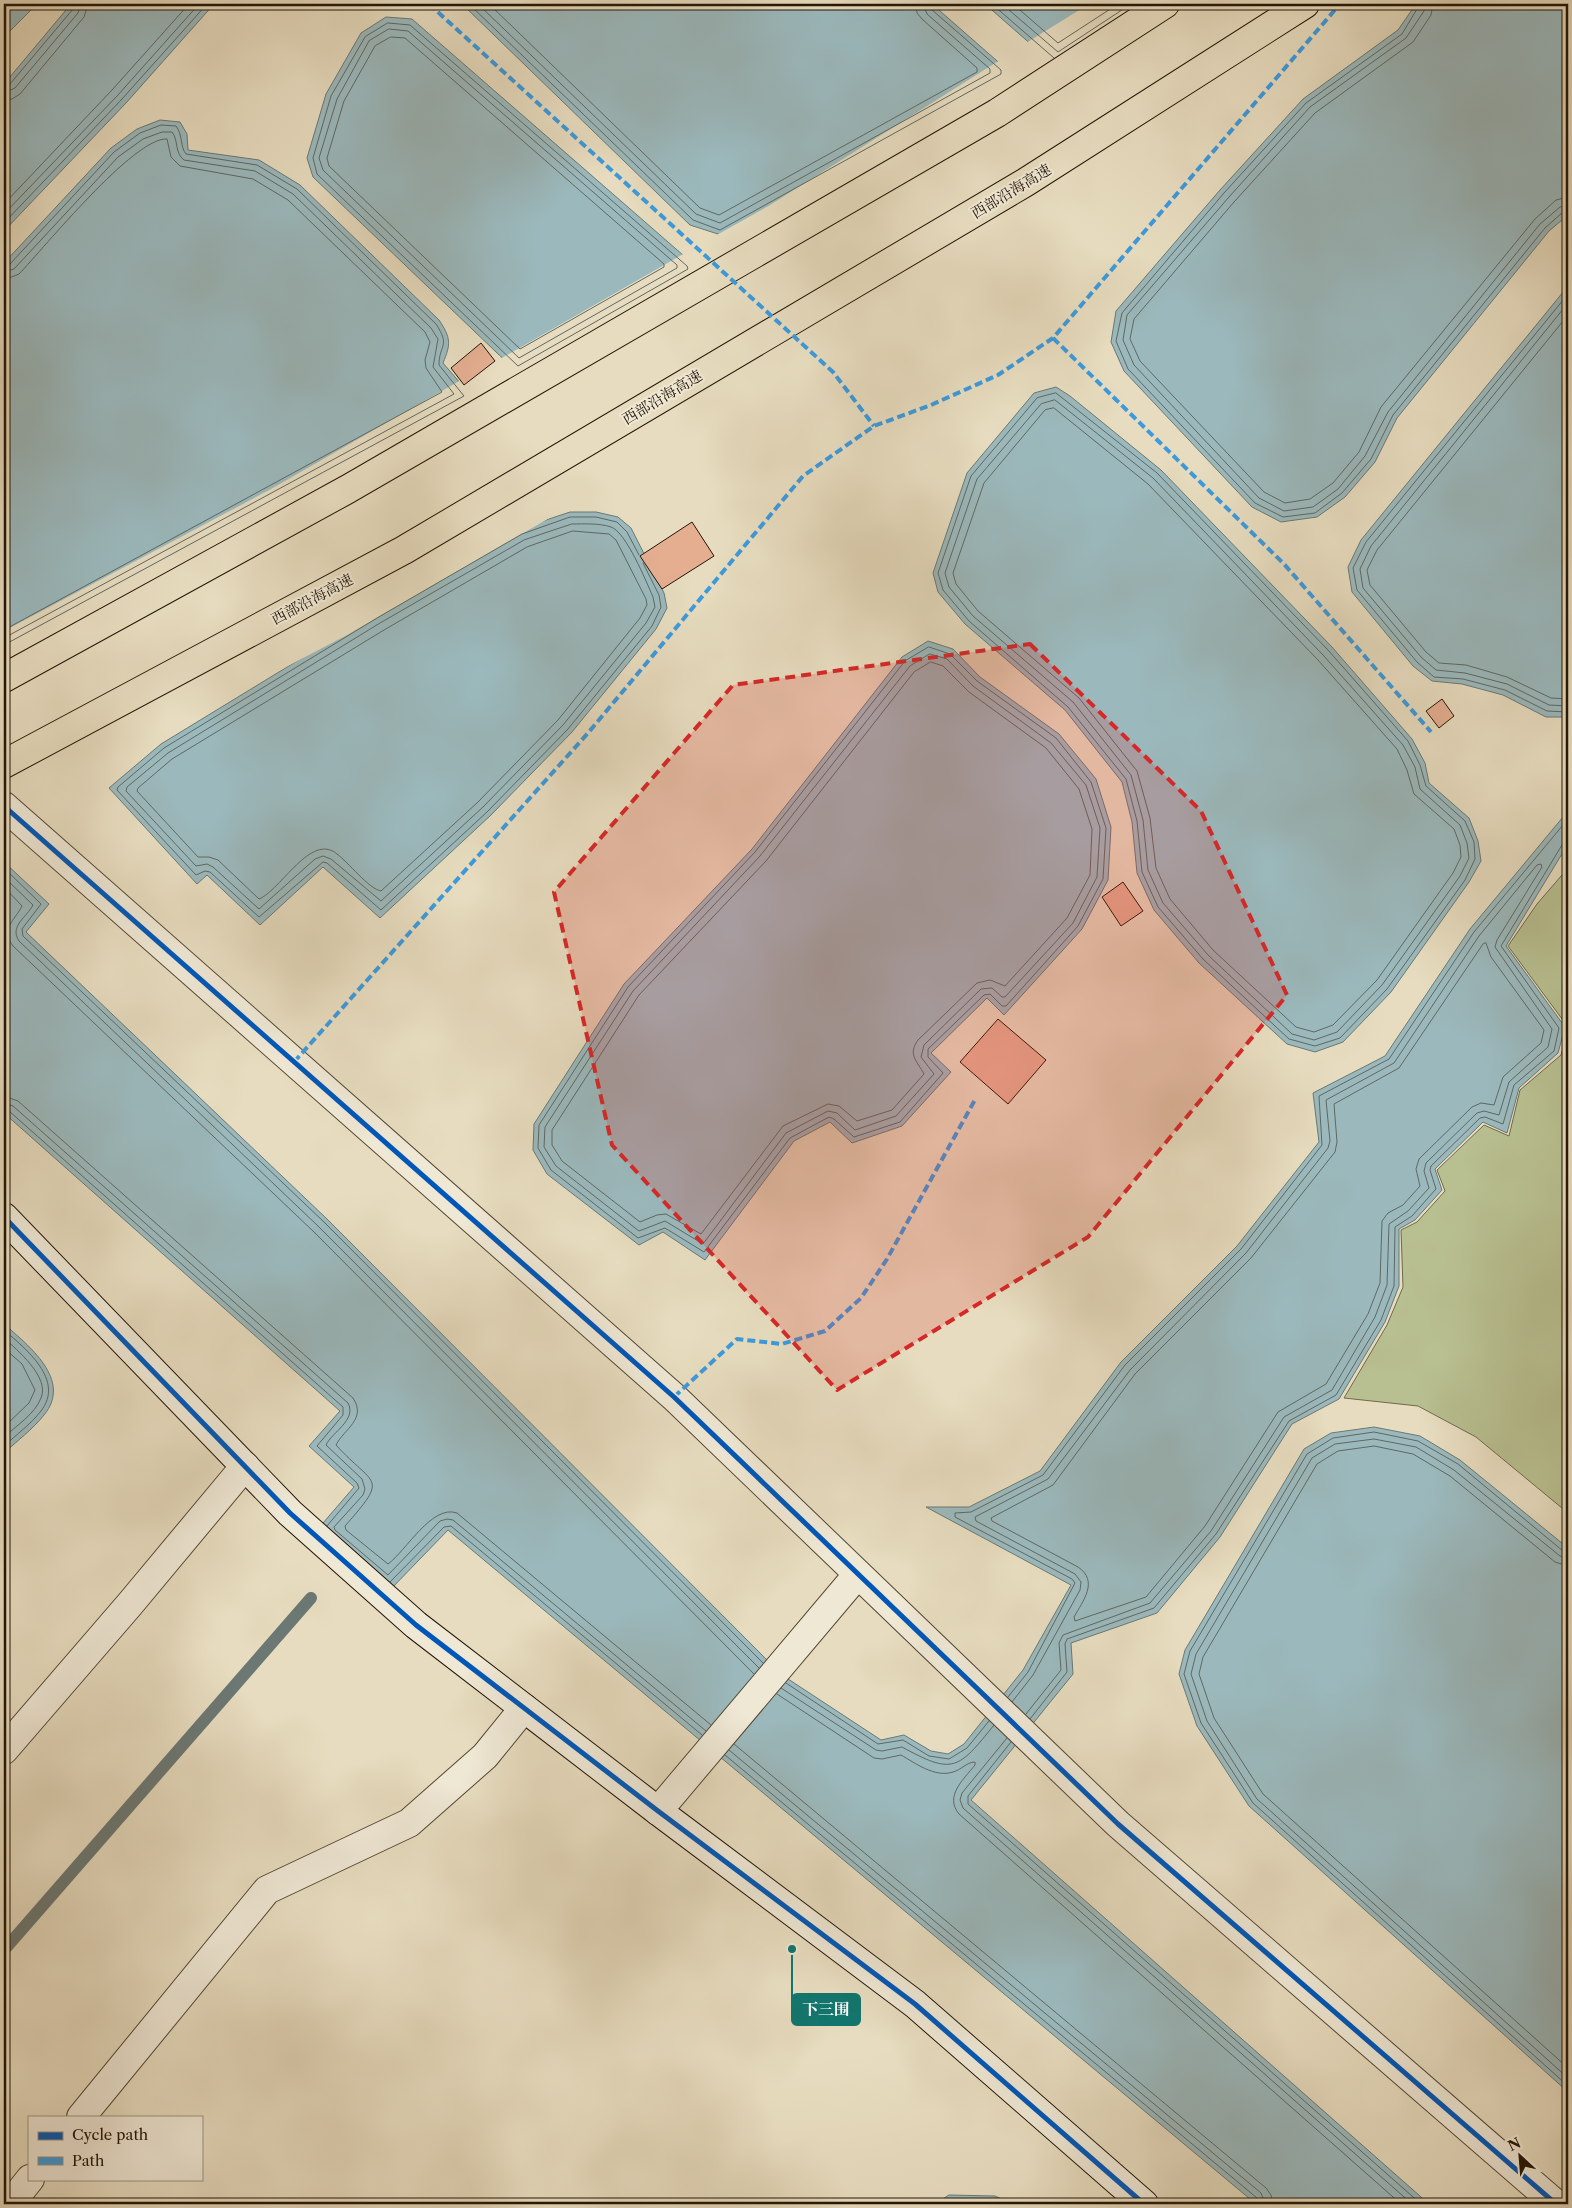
<svg xmlns="http://www.w3.org/2000/svg" width="1572" height="2208" viewBox="0 0 1572 2208" font-family="'Libre Caslon Text','Noto Serif SC',serif">
<style>
.green{fill:#b8bf90;stroke:#6e6a4b}
.water{fill:#9bb9bd;stroke:#6b7874}
.pier{fill:#e7dcbf}
.lines{fill:none;stroke-linecap:round;stroke-linejoin:round}
.shore{stroke:#5f6862;stroke-width:1}
.stream{stroke:#6b7874;stroke-width:12}
.building{fill:#e5ae91;stroke:#231606}
.street-casing{stroke:#544834;stroke-width:30}
.secondary-casing{stroke:#231606;stroke-width:30}
.highway-casing{stroke:#231606;stroke-width:30}
.street{stroke:#efe8d5;stroke-width:28}
.secondary{stroke:#efe8d5;stroke-width:28}
.highway{stroke:#e7dcbf;stroke-width:28}
.quiet{stroke:#3c9add;stroke-width:4;stroke-dasharray:8 4;stroke-linecap:butt}
.cycleway-casing{stroke:#efe8d5;stroke-width:8}
.cycleway{stroke:#0057b8;stroke-width:5}
.marked{fill:#d62828;fill-opacity:0.2;stroke:#d62828;stroke-width:4;stroke-dasharray:10 6;stroke-linejoin:round}
.labels{text-anchor:middle;dominant-baseline:central;stroke-width:4;stroke-linejoin:round;paint-order:stroke}
.street-label{font-size:15px;fill:#231606;stroke:#efe8d5}
.leader{fill:none;stroke:#0f766e;stroke-width:2}
.callout-dot{fill:#0f766e;stroke:#efe8d5;stroke-width:2}
.callout{fill:#0f766e;stroke:#0f766e;stroke-width:2}
.callout-label{font-size:16px;text-anchor:middle;font-weight:bold;fill:#fff}
</style>
<rect width="100%" height="100%" fill="#e7dcbf"/>
<filter id="stains"><feTurbulence type="fractalNoise" baseFrequency=".004" numOctaves="4"/><feColorMatrix values="0 0 0 0 .2 0 0 0 0 .09 0 0 0 0 .02 0 0 0 .5 -.17"/></filter>
<radialGradient id="worn" r=".72"><stop offset=".6" stop-color="#630" stop-opacity="0"/><stop offset="1" stop-color="#630" stop-opacity=".3"/></radialGradient>
<path class="green" d="M1568,868V1513L1476,1437L1418,1406L1344,1398L1387,1325L1403,1287L1401,1230L1417,1222L1445,1191L1437,1170L1484,1125L1509,1136L1520,1090L1561,1055L1568,1027L1508,946L1537,904Z"/>
<path class="water" d="M4,4H37L4,37Z
M71,4H214L126,103L4,231V84Z
M462,4H932L1012,74L721,235L690,225Z
M985,4H1151L1057,67Z
M1416,4H1568V215L1549,231L1397,418L1375,462L1345,497L1317,517L1281,522L1252,507L1124,371L1111,342L1116,311L1220,190L1303,99L1398,30Z
M386,17L412,19L699,269L518,373L313,177L307,158L326,94L361,33Z
M160,120L180,122L187,134L188,150L259,160L300,185L439,320C451,338 451,344 443,363L473,398L4,651V263L111,148L137,129Z
M1568,286V717H1546L1503,695L1462,684L1432,681L1413,666L1352,592L1348,567L1361,540Z
M1056,387L1070,396L1161,470L1332,647L1412,739L1425,763L1429,783L1469,818L1478,841L1481,861L1469,882L1391,992L1343,1042L1315,1052L1287,1044L1199,963L1154,910L1137,873L1132,822L1122,782L1065,710L965,624L938,592L933,573L967,473L1034,393Z
M570,512H596L618,517L631,528L664,593L667,608L656,629L572,732L491,815L380,918L323,867L260,925L207,875L197,884L109,788L161,744L374,614L519,529Z
M928,641L953,649L980,677L1059,734L1096,779L1111,827L1108,880L1082,929L1004,1015L987,998L931,1053L951,1072L902,1126L852,1143L830,1122L794,1141L705,1260L663,1232L639,1245L547,1174L533,1150L534,1124L624,984L752,849L902,657Z
M1568,811V844L1506,946L1565,1027L1558,1053L1519,1088L1507,1133L1483,1122L1435,1169L1442,1190L1415,1220L1399,1229V1286L1385,1322L1339,1399L1292,1424L1220,1537L1157,1613L1071,1643L1073,1674L971,1800L1429,2204H1256L448,1530L389,1591L317,1530L354,1487L309,1446L340,1411L4,1113V862L49,904L26,932L327,1219L782,1675L881,1740L904,1735L931,1751L948,1754L964,1744L1023,1670L1071,1585L926,1507H969L1040,1471L1121,1362L1237,1246L1319,1142L1313,1093L1385,1056L1470,929Z
M4,1324C28,1345 73,1380 44,1415C33,1429 17,1441 4,1453Z
M1374,1427L1420,1436L1460,1460L1568,1548V2092L1249,1806L1197,1726L1179,1674L1185,1650L1304,1449L1331,1433Z
M949,2195L995,2196L1013,2204H935Z"/>
<path class="pier" d="M1089,4H1154L1055,69L1026,43Z
M1000,60L1014,72V76L722,238L715,236L770,205Z
M685,253L701,270L518,376L500,359Z
M461,380L475,397L474,400L4,653V631L271,489Z
M558,513L347,635L267,677L518,527Z"/>
<g class="lines">
<path class="shore" d="M469,4L693,220L720,230L1001,74V70L931,9L930,4
M478,4L696,214L720,223L990,73V69L927,14L923,4
M489,4L700,208L719,215L977,72V68L922,19L917,13L916,4
M992,4L1054,58
M1002,4L1058,52L1131,4
M1013,4L1058,43L1118,4
M1420,4L1402,34L1306,103L1224,193L1122,313L1116,341L1128,369L1255,503L1283,517L1315,513L1342,493L1371,459L1393,415L1545,228L1563,212L1568,211
M1426,4L1424,11L1406,38L1310,107L1229,197L1127,315L1123,340L1134,365L1259,498L1284,511L1313,507L1338,489L1365,456L1388,412L1540,224L1560,207L1568,205
M1433,4L1431,15L1413,42L1315,113L1234,202L1134,319L1130,339L1140,361L1264,492L1285,503L1310,499L1333,483L1359,452L1381,407L1535,219L1556,200L1568,197
M388,23L410,25L687,266L688,269L518,366L317,174L313,158L331,96L365,37Z
M389,29L408,31L677,265V268L519,358L323,170L319,158L337,99L369,41Z
M391,37L405,38L664,264V267L520,349L329,166L327,158L344,101L375,46Z
M4,87L10,84L73,9L74,4
M4,93L15,88L78,13L81,4
M4,100L12,99L20,94L84,17L88,4
M4,204L112,90L189,4
M4,214L118,95L199,4
M4,223L122,99L207,4
M4,266L10,264L114,152L140,133L161,125L176,126C183,135 180,147 186,154L257,165L297,189L436,324C451,347 439,344 439,365L464,396L4,645
M4,272L14,269L118,157L143,139L162,132H172C179,141 174,152 184,160L255,171L293,194L431,328L438,339L433,367L454,394L4,638
M4,280L19,274C44,248 134,137 167,139L171,157L180,166L253,179L288,200L425,332L430,342L425,360L426,368L442,392L4,630
M1568,294L1366,542L1353,568L1357,590L1417,662L1434,677L1463,679L1505,690L1547,711L1568,712
M1568,303L1371,546L1360,569L1363,588L1421,657L1436,670L1465,673L1507,684L1549,705L1568,706
M1568,315L1377,550L1367,570L1370,585L1426,652L1439,663L1466,665L1507,677L1551,698L1568,699
M1056,393L1157,473L1328,650L1408,741L1420,765L1426,786L1465,821L1474,842L1475,859L1465,880L1387,989L1340,1038L1315,1046L1289,1039L1203,959L1158,907L1142,872L1137,821L1126,779L1068,707L969,621L943,590L938,573L971,476L1037,398Z
M1055,400L1153,478L1323,655L1403,745L1415,767L1420,789L1460,825L1467,843L1469,858L1460,876L1382,985L1337,1032L1314,1040L1292,1034L1208,955L1163,903L1148,870L1143,820L1131,775L1073,702L973,616L949,587L945,573L977,479L1041,404Z
M1054,408L1148,484L1318,660L1397,749L1407,770L1414,794L1454,829L1460,845L1461,857L1453,873L1377,980L1333,1025L1314,1032L1296,1027L1213,950L1170,899L1156,868L1150,818L1137,771L1079,698L978,611L956,584L953,573L984,483L1045,410Z
M572,524C585,524 599,523 611,527C626,532 646,581 653,597L655,607L646,623L563,725L483,807L381,901L331,859L323,856L315,859L259,909L213,867L207,864L196,866L126,791L127,787L168,753L380,623L524,540Z
M573,531L609,534L616,540L646,599L647,605L640,618L558,720L478,802L381,891C369,889 348,862 337,854C311,832 281,890 259,899L218,860L209,857H198L137,791L138,788L172,759L384,630L527,547Z
M639,555L627,532L617,522L596,517H570L522,534L377,618L164,748L118,787L117,790L196,875L205,871L210,872L259,917L323,862L327,863L381,910L487,812L568,729L652,626L661,607L659,595L643,563
M929,647L950,654L977,681L1056,738L1091,782L1106,828L1103,879L1078,926L1006,1006H1002L990,994L984,995L928,1049V1057L943,1073L900,1122L854,1137L834,1119L829,1117L790,1138L704,1252L665,1228L638,1238L551,1170L538,1148L539,1125L628,987L755,852L905,661Z
M930,654L947,659L973,686L1051,743L1086,785L1100,828L1097,877L1073,923L1005,997H1002L992,988L981,989L924,1045L921,1057L934,1074L896,1116L855,1130L837,1113L828,1111L786,1133L703,1244L665,1221L639,1231L556,1166L544,1147L545,1127L633,991L760,856L910,666Z
M931,662L943,666L969,692L1046,748L1079,789L1092,829L1090,875L1067,918L1005,986L990,980L977,983L918,1040C907,1055 918,1062 924,1074L892,1110L857,1121L839,1106L828,1104L783,1126L701,1234L666,1214L657,1215L640,1222L562,1161L552,1145V1130L639,995L766,861L914,672Z
M4,868L41,904L22,929L23,936L324,1222L763,1663
M4,877L33,905C27,917 9,926 19,941L319,1227L759,1668
M4,887L22,906C15,920 0,929 13,946L314,1232L754,1674
M1486,943L1491,957L1544,1030L1541,1043L1503,1077L1494,1105L1481,1103L1472,1107L1419,1159L1416,1169L1420,1186L1403,1205L1388,1213L1382,1221L1380,1283L1368,1314L1326,1384L1278,1412L1205,1526L1146,1597L1075,1621L1074,1617C1083,1601 1099,1581 1078,1567L992,1521L991,1518L1053,1485L1135,1374L1251,1258L1335,1152L1337,1142L1334,1104L1399,1068L1483,944Z
M4,1096L18,1101L353,1398C367,1419 344,1429 336,1445C374,1487 390,1475 345,1526L346,1530L388,1564C406,1551 432,1504 457,1513L711,1725
M4,1103L13,1106L348,1403C357,1420 332,1432 326,1445L362,1479L365,1489L363,1495L334,1527L335,1530L388,1575L440,1521L447,1519L453,1520L706,1731
M4,1110L9,1111L343,1407V1415L317,1446L357,1483L359,1488L327,1526
M4,1330C26,1349 65,1380 41,1411C31,1424 16,1435 4,1446
M4,1338C17,1350 50,1377 41,1398C35,1414 16,1426 4,1437
M4,1348L22,1364L35,1390L29,1403L4,1427
M1568,1552L1563,1551L1458,1464L1418,1441L1374,1432L1333,1438L1307,1454L1190,1651L1184,1674L1201,1723L1253,1803L1568,2086
M1568,1558L1560,1556L1454,1470L1416,1447L1374,1439L1335,1444L1312,1458L1196,1654L1191,1674L1207,1721L1257,1799L1568,2078
M1568,1566L1555,1562L1450,1476L1413,1454L1374,1446L1338,1451L1317,1464L1203,1657L1199,1674L1214,1718L1263,1794L1568,2068
M390,1582L444,1527L451,1526L702,1735
M786,1683L878,1744L903,1740L929,1756L949,1759L967,1748L989,1721
M781,1688L876,1750L882,1751L902,1747C953,1775 958,1770 994,1725
M777,1694L874,1758L882,1759L901,1755C915,1763 935,1778 953,1772C961,1770 967,1762 975,1762V1765C964,1779 944,1796 959,1814L1401,2204
M1008,1697L1028,1672L1075,1583L1072,1579L955,1517V1513L971,1512L1043,1475L1125,1365L1241,1249L1322,1145L1319,1096L1389,1059L1474,932L1568,819
M1012,1702L1033,1675L1080,1590L1081,1582L1075,1574L976,1521L975,1517L1048,1479L1130,1370L1246,1253L1328,1148L1330,1141L1326,1100L1394,1063L1479,936L1537,865L1541,864L1542,867L1497,940L1495,947L1552,1029L1548,1047L1509,1082L1499,1115L1484,1111L1477,1113L1426,1163L1424,1171L1429,1188L1408,1211L1389,1224L1387,1285L1375,1317L1332,1390L1284,1417L1211,1531L1150,1603L1063,1635L1059,1643L1061,1670L1026,1714
M1030,1719L1067,1672L1065,1644L1067,1639L1154,1608L1216,1534L1289,1421L1336,1395L1381,1320L1394,1286L1395,1227L1412,1216L1436,1189L1430,1170L1431,1166L1480,1118L1485,1117L1503,1124L1514,1085L1554,1051L1559,1028L1501,946L1562,845L1568,843
M1007,1738L962,1793L960,1800L963,1808L1412,2204
M1011,1742L968,1796V1804L1421,2204
M734,1744L1266,2188L1271,2195L1273,2204
M729,1750L1261,2193L1265,2204
M725,1755L1257,2198L1259,2204
M944,2204C956,2196 988,2198 1001,2204"/>
<path class="stream" d="M4,1950L311,1598"/>
</g>
<path class="building" d="M481,343L495,361L464,385L451,368Z
M692,522L714,556L662,589L640,556Z
M1442,699L1454,716L1439,728L1426,711Z
M1123,882L1143,911L1121,926L1102,897Z
M998,1019L1046,1060L1008,1104L960,1062Z"/>
<g class="lines">
<g class="street-casing">
<path id="street" d="M4,806L674,1397L1118,1824L1556,2204
M4,1750L130,1604L245,1466
M658,1811L858,1574
M81,2117L267,1890L409,1823L485,1756L524,1708
M10,2204L30,2179"/>
</g>
<g class="secondary-casing">
<path id="secondary" d="M4,1217L290,1513L416,1625L658,1811L915,2004L1144,2204"/>
</g>
<g class="highway-casing">
<path id="highway" d="M4,678L348,489L997,113L1165,4
M4,764L404,550L1026,182L1305,4"/>
</g>
<use href="#street" class="street"/>
<use href="#secondary" class="secondary"/>
<use href="#highway" class="highway"/>
<path class="quiet" d="M429,4L833,372L874,426
M1053,338L1284,564L1431,732
M294,1062L588,733L803,476L874,426L931,405L998,375L1053,338L1340,4
M674,1397L737,1339L782,1344L825,1331L861,1298L887,1259L976,1098"/>
<g class="cycleway-casing">
<path id="cycleway" d="M4,806L674,1397L1118,1824L1556,2204
M4,1217L290,1513L416,1625L658,1811L915,2004L1144,2204"/>
</g>
<use href="#cycleway" class="cycleway"/>
</g>
<path class="marked" d="M1030,644L1201,811L1287,995L1088,1237L837,1390L612,1145L554,892L733,685Z"/>
<g class="labels">
<g class="street-label">
<text transform="translate(1011 191) rotate(-31)">西部沿海高速</text>
<text transform="translate(662 397) rotate(-31)">西部沿海高速</text>
<text transform="translate(312 599) rotate(-28)">西部沿海高速</text>
</g>
</g>
<path class="leader" d="M792 1949L792 2010"/>
<circle class="callout-dot" cx="792" cy="1949" r="5"/>
<rect class="callout" x="792" y="1994" width="68" height="31" rx="5"/>
<g class="callout-label">
<text x="826" y="2015">下三围</text>
</g>
<rect width="1572" height="2208" fill="none" stroke="#e7dcbf" stroke-width="20"/>
<rect x="5" y="5" width="1562" height="2198" fill="none" stroke="#231606" stroke-width="2.5"/>
<rect x="10" y="10" width="1552" height="2188" fill="none" stroke="#231606"/>
<rect x="28" y="2116" width="175" height="65" fill="#efe8d5" stroke="#9d9482"/>
<rect x="38" y="2132" width="25" height="8" fill="#0057b8" stroke="#9d9482"/>
<text x="72" y="2140" font-size="15" fill="#231606">Cycle path</text>
<rect x="38" y="2157" width="25" height="8" fill="#3c9add" stroke="#9d9482"/>
<text x="72" y="2166" font-size="15" fill="#231606">Path</text>
<g transform="translate(1520 2156) rotate(334)" stroke="#efe8d5" stroke-width="4" paint-order="stroke">
<path d="M0-4L9 19L0 12L-9 19Z" fill="#231606"/>
<text y="-8" font-size="14" font-weight="bold" text-anchor="middle" fill="#231606">N</text>
</g>
<rect width="100%" height="100%" filter="url(#stains)"/>
<rect width="100%" height="100%" fill="url(#worn)"/>
</svg>
